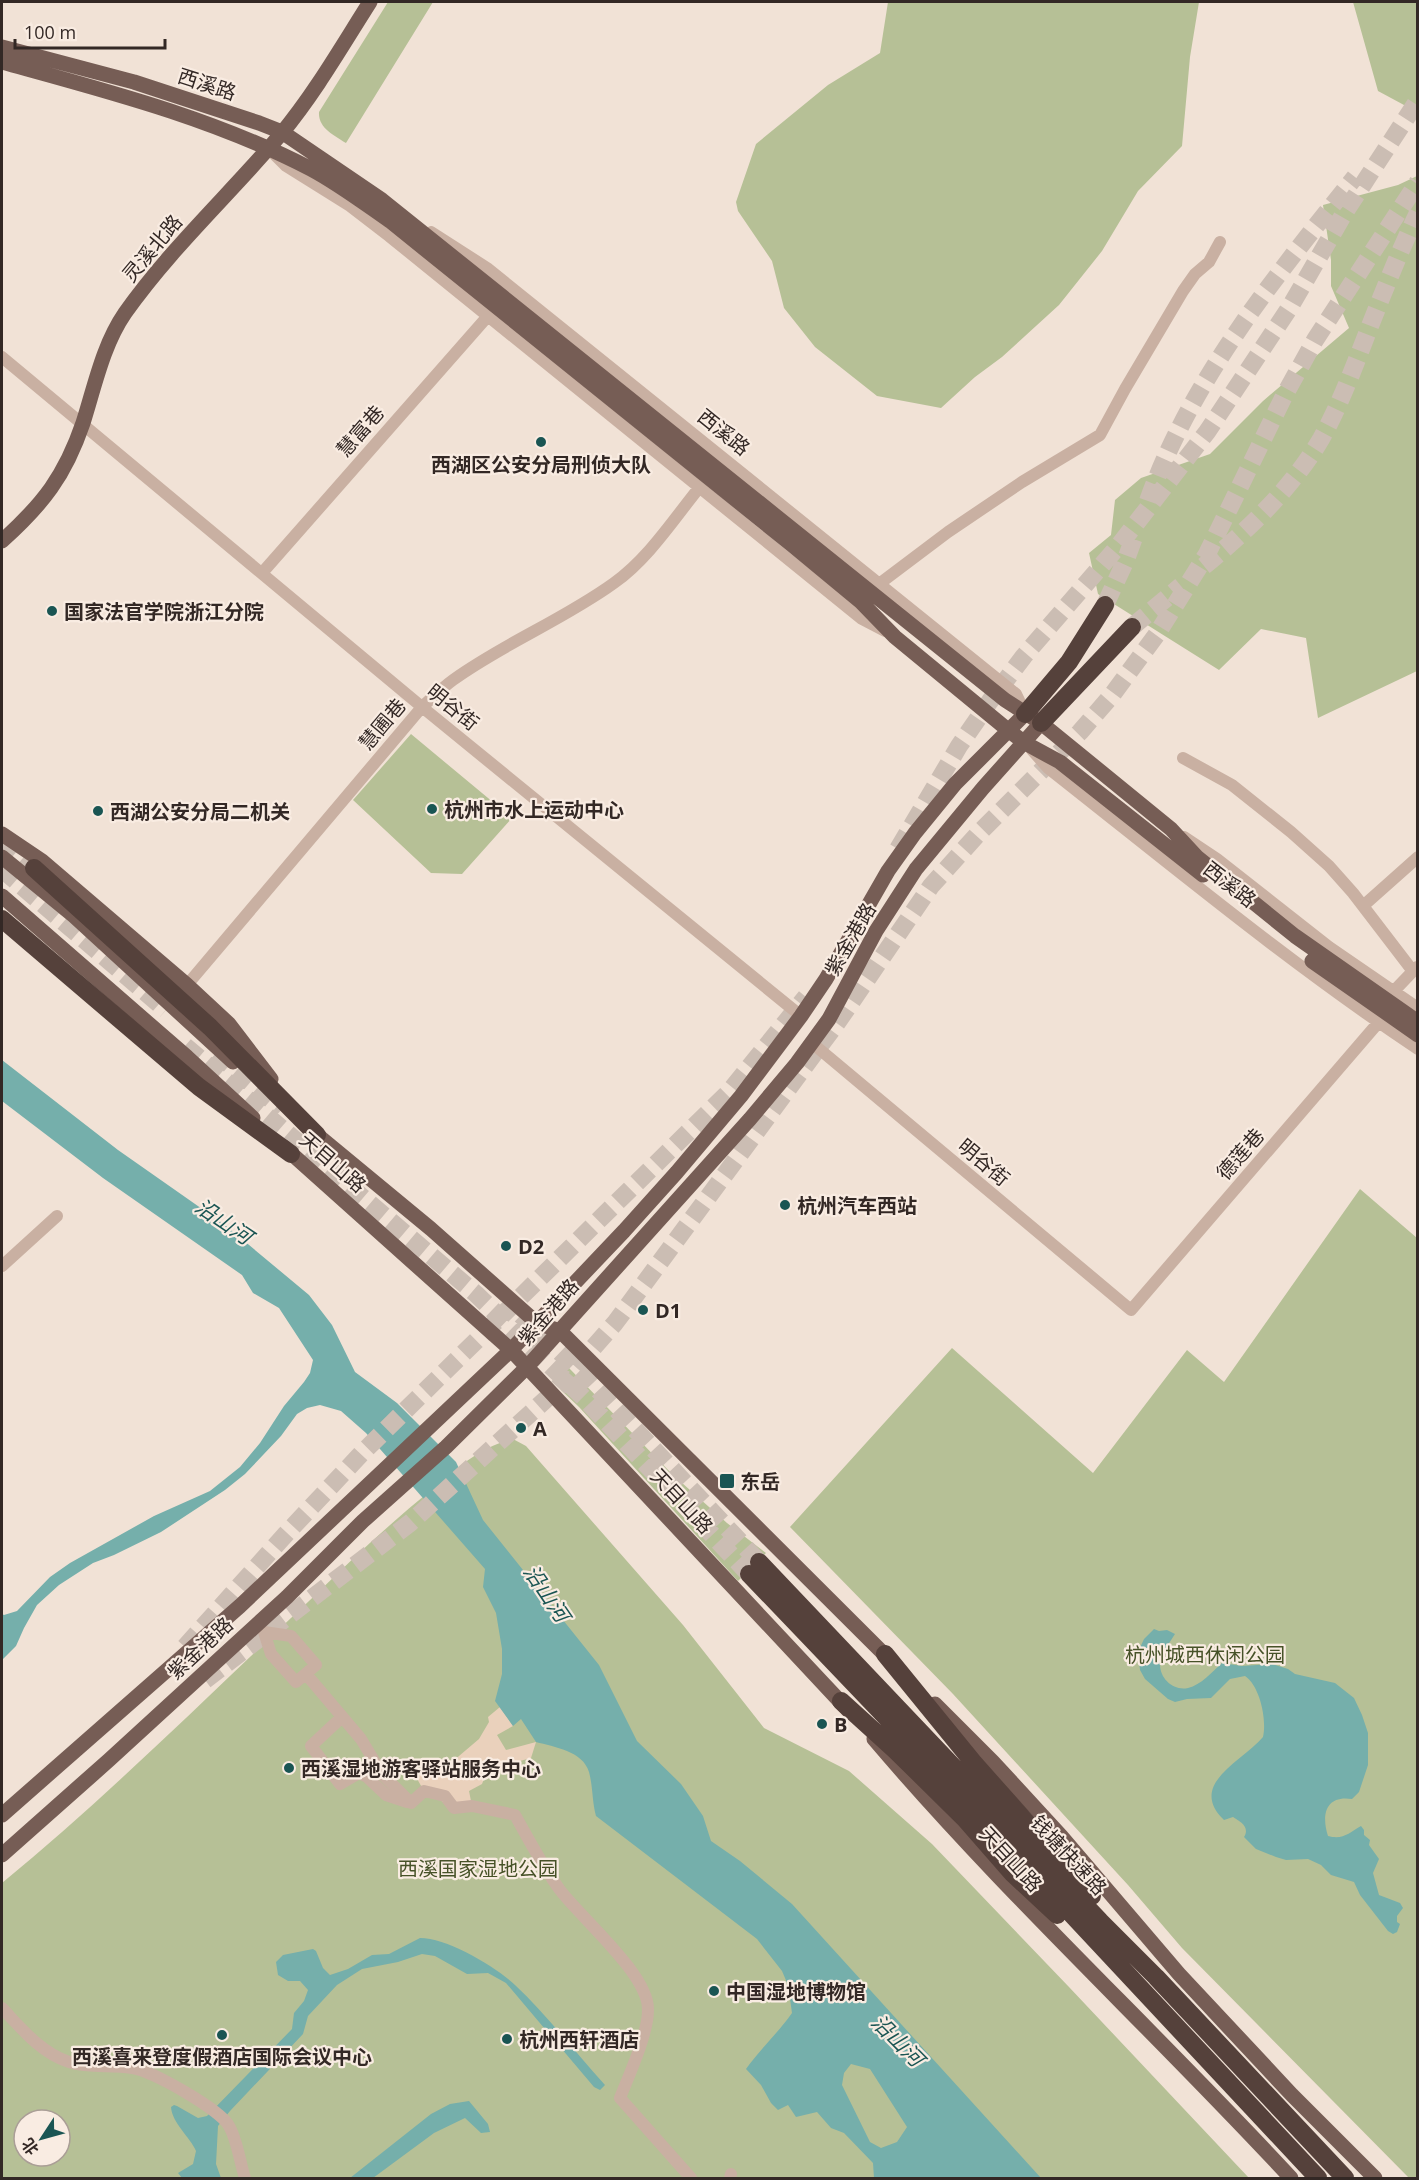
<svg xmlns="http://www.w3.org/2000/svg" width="1419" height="2180" viewBox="0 0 1419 2180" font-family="'Open Sans','Noto Sans SC',sans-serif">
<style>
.green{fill:#b6c096;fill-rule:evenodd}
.plaza{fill:#ead1bc}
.water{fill:#75afab;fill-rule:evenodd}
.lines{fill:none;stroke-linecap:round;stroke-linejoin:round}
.highway-tunnel{stroke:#cbbdb3;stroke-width:18;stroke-dasharray:18 9;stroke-linecap:butt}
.minor{stroke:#c9b0a2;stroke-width:12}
.major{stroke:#765d55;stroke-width:15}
.highway{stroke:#55413b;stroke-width:18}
.poi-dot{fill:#1a5553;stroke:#f9ece2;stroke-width:2}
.labels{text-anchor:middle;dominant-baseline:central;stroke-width:4.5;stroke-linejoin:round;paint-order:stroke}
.street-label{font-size:20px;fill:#332825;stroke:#f9ece2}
.poi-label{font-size:20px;font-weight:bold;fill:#332825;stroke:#f9ece2;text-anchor:start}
.park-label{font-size:20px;fill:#475228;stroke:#f9ece2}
.water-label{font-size:21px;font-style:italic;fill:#1a5553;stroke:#f9ece2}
</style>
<rect width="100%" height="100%" fill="#f1e2d6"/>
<path class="green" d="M388,2H433L346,143C334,135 318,128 319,112Z
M888,2H1199L1190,57L1182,146L1138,191L1102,251L1059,305L1002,357L975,377L941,408L877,396L815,347L784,308L772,261L738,211L736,202L756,144L828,85L880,53Z
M1353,2H1417V112L1378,91Z
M1417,176V671L1318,718L1306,638L1261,629L1219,670L1098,594L1089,553L1111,535L1115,500L1141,478L1210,454L1263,401L1349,328L1331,286V260L1323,205L1398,185Z
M411,734L512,818L462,874L431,873L353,800Z
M1360,1189L1417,1238V2178H1409L1182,1948L1128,1885L953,1694L790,1527L952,1348L1093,1473L1187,1350L1224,1382Z
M569,1368L672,1474L727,1523L766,1553L738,1581L579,1407L561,1390L557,1383L558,1377Z
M513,1439L526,1446L683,1625L764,1728L849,1771L932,1844L1069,1987L1249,2178H2V1883C109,1795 208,1696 309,1601C348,1563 387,1526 430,1491C456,1469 480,1447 513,1439ZM24,2120H60V2156H24Z"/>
<path class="plaza" d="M500,1707L513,1726L497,1735L506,1750L536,1742L531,1758L498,1767L486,1774L482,1784L469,1791L472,1806L454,1808L424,1791L416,1777L430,1767L439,1773L479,1739L489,1722L488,1717Z"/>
<path class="water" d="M2,1060L118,1150L225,1225L309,1295L332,1325L355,1372L397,1403L456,1462L483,1520L599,1665L637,1741L681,1784L703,1816L711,1841L740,1861L792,1904L1041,2178H874L873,2163L844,2133L831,2128L817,2112L796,2117L788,2105L778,2110L771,2103L761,2085L746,2069C760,2049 778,2033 792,2013L788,1985L782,1971L757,1939L596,1816C592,1801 593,1787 589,1772C583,1751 554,1747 536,1742L521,1719L513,1726L495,1701L502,1674V1649L496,1613L483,1587L485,1569L366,1433L341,1411L320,1405L307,1408L297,1414L281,1436L245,1474L225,1490L161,1532L114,1555L93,1563L59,1585L37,1605L24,1628L16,1646L2,1660V1614L4,1615L17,1611L50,1577L70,1563L154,1516L210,1491L240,1467L260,1443L284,1406L304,1382L310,1373L313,1360L279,1308L253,1293L242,1275L103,1178L2,1101ZM851,2064L870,2069L907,2127L897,2142L881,2148L870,2142L842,2085L844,2073Z
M1154,1629L1159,1631L1167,1630L1175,1634C1170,1642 1163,1651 1161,1659C1156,1675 1172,1692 1188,1688C1201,1685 1212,1672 1222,1663L1242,1666L1272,1664L1288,1669L1295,1674L1335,1683L1354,1698L1362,1715L1368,1733V1765L1359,1792L1352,1799C1326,1795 1321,1814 1328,1836C1343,1840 1349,1833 1361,1826L1364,1830V1835L1370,1840L1369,1845L1379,1859L1373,1873L1379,1895L1400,1903L1403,1908L1397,1916V1922L1400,1924L1397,1932L1393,1934L1388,1931L1360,1895L1354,1882L1331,1875L1321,1865L1308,1859L1286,1860L1276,1857L1256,1849L1244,1837C1250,1827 1241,1822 1233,1817L1224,1820C1187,1784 1242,1762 1263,1737C1267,1720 1260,1686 1245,1676L1230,1679L1211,1698L1187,1699L1175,1702L1168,1699L1145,1679L1140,1670L1138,1652L1144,1639Z
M420,1938C447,1938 495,1966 515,1985C547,2015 575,2052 605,2085L600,2090L594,2087L506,1983L488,1973L467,1974L435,1956L422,1954L398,1962L362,1969L337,1985L308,2016L303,2034L230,2111L218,2126L216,2164L221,2178H182L178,2173L193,2164L196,2151C190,2137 172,2123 171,2107L174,2105L177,2106L198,2118L207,2116L292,2029L294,2013L304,2001L308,1990L300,1981H288L278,1975L276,1962L283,1955L313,1949L316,1951L323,1968L330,1975L348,1969L372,1955L389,1954Z
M469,2101L488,2124L490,2132L481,2133L465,2118L434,2133L373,2178H350L431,2114L450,2104Z"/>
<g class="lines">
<path class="highway-tunnel" d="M1148,501C1192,378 1275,277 1355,177
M1204,566C1248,530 1292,488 1321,439C1341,403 1355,364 1370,326C1385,288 1400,250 1418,213
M1105,605L1125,562L1136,532
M1132,627L1181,586
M2,841L34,868
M898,849L959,746L990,701L1024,656L1120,544L1207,432L1290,307L1345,212L1418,100
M2,869L166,1010
M185,1046L476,1294L584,1398L749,1574
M216,1053L282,1109
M521,1315L588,1379L759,1562
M185,1647L285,1535L361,1454L730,1091L806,997
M205,1680L410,1523L555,1391L615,1323L839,1020L931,886L977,835L1080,732L1112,695L1157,634L1207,554L1284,396L1315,340L1418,182"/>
<path class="minor" d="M273,153L286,166L350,206L389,236L862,619L885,631
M431,232L487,268L1016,694L1025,713
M2,357L422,707L801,1016
M262,573L488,316
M879,584L948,532L1022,482L1100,435L1125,389L1183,291L1195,274L1209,262L1220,242
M1032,750L1048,768C1170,864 1289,963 1418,1049
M1183,758L1232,785L1291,832L1329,866L1353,893L1412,970
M1184,837L1217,859L1329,947L1418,1008
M1363,906L1418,857
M187,985L422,707C432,698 442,688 453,680C504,643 563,620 614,583C648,559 673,520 699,488
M1393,992L1417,967
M812,1043L1131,1310L1378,1023
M2,1266L57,1216
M264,1632L291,1636L316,1665L296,1682L271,1654Z
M306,1674L361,1739L382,1774L411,1803L424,1791L445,1796L454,1808L472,1806L515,1815C529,1840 543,1867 560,1890C582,1919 649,1975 648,2010C648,2034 629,2075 620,2098L691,2178
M342,1717L311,1746L340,1784L359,1773L367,1777L386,1795L407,1802
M2,2008C21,2028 41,2053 69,2062C90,2069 111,2064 132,2068C151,2070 221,2110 229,2126C237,2139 240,2163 245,2178
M730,2178L731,2174"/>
<path class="major" d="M2,47L134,82L259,123L282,132L382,200L1005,700L1041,723L1171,829L1197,857L1295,936L1418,1022
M2,62C107,91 213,118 311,169C339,184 364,203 390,221L792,545L861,602L895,637L1008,730L1025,743L1060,762L1203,875
M2,541C43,504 65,476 83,423C95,385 103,345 125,313C171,248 230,194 281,134C315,93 342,46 370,2
M2,834L42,861L187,985L229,1024L271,1079
M2,857L74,916L233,1062
M2,896L187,1057L253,1118
M1312,961L1418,1035
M310,1129L431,1229L537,1323L560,1331L892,1662
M284,1147L511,1350L848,1710
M935,1704L993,1762L1062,1837L1179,1974L1292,2095L1375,2178
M874,1739C1005,1893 1154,2030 1291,2178
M2,1815L240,1606L511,1350L624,1231L677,1172L741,1096L801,1016L826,979L888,871L915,833L955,784L1025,714
M2,1855L109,1760L287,1597L363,1521L446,1447L527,1367L750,1119L797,1063L829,1019L876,931L916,869L983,788L1041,723"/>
<path class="highway" d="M1025,714L1069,662L1105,605
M1041,723L1132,627
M34,868L210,1027L317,1135
M2,919L199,1087L291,1154
M759,1562L1100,1921L1156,1977L1345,2178
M749,1574L946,1780L1318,2178
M885,1654L973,1762L1092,1896
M841,1701L895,1750L965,1819L1013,1874L1057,1915"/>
</g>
<g class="poi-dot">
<circle cx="541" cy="442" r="6"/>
<circle cx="52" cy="611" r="6"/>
<circle cx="432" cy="809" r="6"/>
<circle cx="98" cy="811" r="6"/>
<circle cx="785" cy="1205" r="6"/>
<circle cx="506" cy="1246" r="6"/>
<circle cx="643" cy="1310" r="6"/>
<circle cx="521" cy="1428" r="6"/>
<rect x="719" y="1473" width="16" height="16" rx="3"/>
<circle cx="822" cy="1724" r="6"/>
<circle cx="289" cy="1768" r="6"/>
<circle cx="714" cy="1991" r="6"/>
<circle cx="222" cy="2035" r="6"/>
<circle cx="507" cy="2039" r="6"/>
</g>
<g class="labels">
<g class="street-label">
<text transform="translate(207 84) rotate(18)">西溪路</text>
<text transform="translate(152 248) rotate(-50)">灵溪北路</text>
<text transform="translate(360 431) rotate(-49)">慧富巷</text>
<text transform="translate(724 432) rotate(39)">西溪路</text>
<text transform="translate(453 707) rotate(39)">明谷街</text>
<text transform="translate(382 724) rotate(-50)">慧圃巷</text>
<text transform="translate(1230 884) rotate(38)">西溪路</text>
<text transform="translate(850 939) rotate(-60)">紫金港路</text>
<text transform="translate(1240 1154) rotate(-49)">德莲巷</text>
<text transform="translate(333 1162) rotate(41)">天目山路</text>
<text transform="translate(984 1162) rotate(40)">明谷街</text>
<text transform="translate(548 1312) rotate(-49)">紫金港路</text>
<text transform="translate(682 1501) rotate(47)">天目山路</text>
<text transform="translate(200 1648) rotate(-43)">紫金港路</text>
<text transform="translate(1069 1855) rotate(47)">钱塘快速路</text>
<text transform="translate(1011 1859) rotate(47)">天目山路</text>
</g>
<g class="poi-label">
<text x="541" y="464" text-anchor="middle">西湖区公安分局刑侦大队</text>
<text x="64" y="611">国家法官学院浙江分院</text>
<text x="444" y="809">杭州市水上运动中心</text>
<text x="110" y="811">西湖公安分局二机关</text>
<text x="797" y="1205">杭州汽车西站</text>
<text x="518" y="1246">D2</text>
<text x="655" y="1310">D1</text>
<text x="533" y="1428">A</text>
<text x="740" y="1481">东岳</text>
<text x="834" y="1724">B</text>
<text x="301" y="1768">西溪湿地游客驿站服务中心</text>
<text x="726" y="1991">中国湿地博物馆</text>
<text x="519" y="2039">杭州西轩酒店</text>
<text x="222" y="2056" text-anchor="middle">西溪喜来登度假酒店国际会议中心</text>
</g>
<g class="park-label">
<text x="1205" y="1654">杭州城西休闲公园</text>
<text x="478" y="1868">西溪国家湿地公园</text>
</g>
<g class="water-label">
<text transform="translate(224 1221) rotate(34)">沿山河</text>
<text transform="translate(547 1593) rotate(56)">沿山河</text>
<text transform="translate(898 2040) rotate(45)">沿山河</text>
</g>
</g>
<rect width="1419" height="2180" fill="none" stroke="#332825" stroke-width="6"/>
<g transform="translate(42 2138) rotate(234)"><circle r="28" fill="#f9ece2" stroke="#aa9e96" stroke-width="1.5"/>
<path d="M0-4.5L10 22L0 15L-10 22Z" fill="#1a5553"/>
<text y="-9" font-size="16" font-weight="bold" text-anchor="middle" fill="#332825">北</text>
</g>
<path d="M15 39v9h150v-9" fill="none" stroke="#332825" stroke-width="3"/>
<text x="24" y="39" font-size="18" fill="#332825" stroke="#f9ece2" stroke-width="4.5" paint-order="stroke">100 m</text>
</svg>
